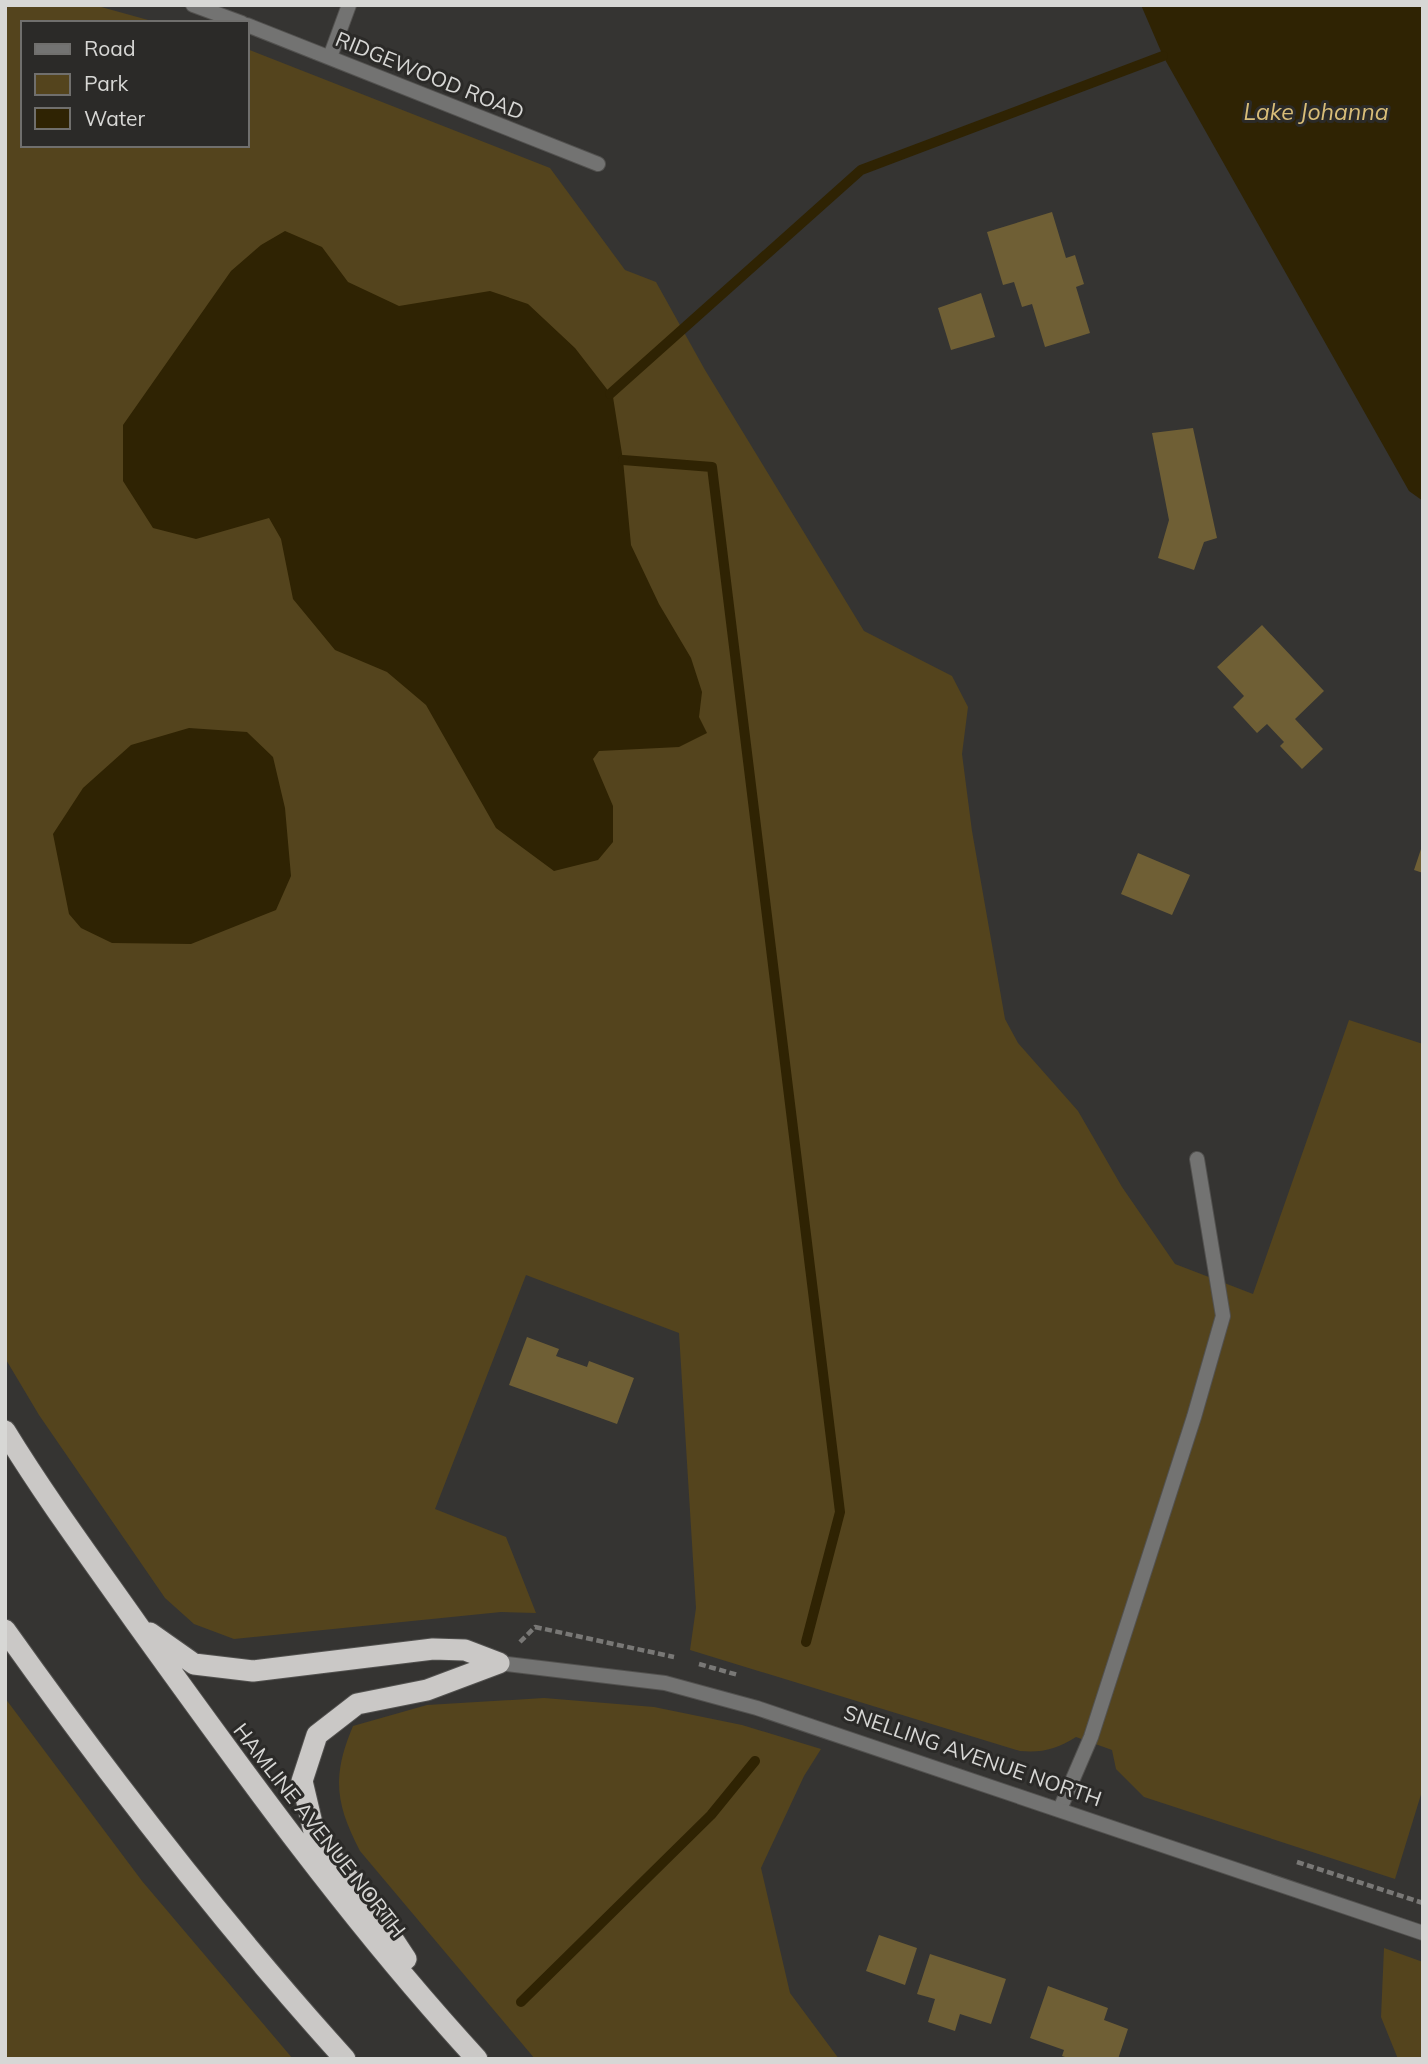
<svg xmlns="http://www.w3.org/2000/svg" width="1428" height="2064" viewBox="0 0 1428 2064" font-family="Mulish,sans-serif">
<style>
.green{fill:#54441d}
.water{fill:#2f2303}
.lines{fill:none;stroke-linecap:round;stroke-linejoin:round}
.stream{stroke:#2f2303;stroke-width:10}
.building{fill:#6f5f35}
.service-casing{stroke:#52514f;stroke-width:16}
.minor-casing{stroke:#52514f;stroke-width:16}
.tertiary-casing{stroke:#52514f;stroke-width:16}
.motorway-casing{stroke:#52514f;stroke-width:23}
.path{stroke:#797876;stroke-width:4.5;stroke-dasharray:7 3.5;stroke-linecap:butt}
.service{stroke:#737372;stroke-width:14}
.minor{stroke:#737372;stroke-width:14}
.tertiary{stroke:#737372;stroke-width:14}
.motorway{stroke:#cac8c6;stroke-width:21}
.labels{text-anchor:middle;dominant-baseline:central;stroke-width:6;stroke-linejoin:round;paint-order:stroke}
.street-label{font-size:21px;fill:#d7d7d5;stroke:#2b2a28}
.water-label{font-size:23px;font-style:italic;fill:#d8bd78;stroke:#2b2a28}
</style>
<rect width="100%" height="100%" fill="#353432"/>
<path class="green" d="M5,5H94L159,23H23V145H247V49L550,168L625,270L656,282L705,370L864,631L952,676L968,707L962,754L972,831L1005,1019L1018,1043L1078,1111L1122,1187L1175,1264L1253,1294L1349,1020L1423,1044V1788L1395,1879L1144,1797L1116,1769L1112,1750L1076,1737C1057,1749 1042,1753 1020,1751L690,1650L696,1608L679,1333L526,1275L435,1509L506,1537L536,1613L501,1612L234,1639L194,1624L165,1598L39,1415L5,1358Z
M5,1698L142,1881L293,2059H5Z
M544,1698L654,1707L742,1725L821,1749L804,1776L761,1868L790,1993L839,2059H535L360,1851C335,1803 332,1776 353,1726L427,1705Z
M1384,1948L1423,1962V2059H1398L1381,2017Z"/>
<path class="water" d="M1141,5H1423V501L1409,491L1163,56Z
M285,231L322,247L348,282L399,306L490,291L528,304L575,348L613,397L623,460L631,545L659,604L691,658L702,692L699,717L707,733L679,747L599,751L593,759L613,806V842L598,860L554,871L496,828L426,705L387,672L335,650L293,599L281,539L269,518L196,539L153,528L123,481V425L231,271L261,245Z
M189,728L247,732L273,757L285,808L291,876L276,910L191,944L112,943L81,928L69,914L53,834L83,788L131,745Z"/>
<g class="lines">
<path class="stream" d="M610,394L861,170L1163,56
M623,460L712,467L840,1512L806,1642
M521,2002L711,1815L755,1761"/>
</g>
<path class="building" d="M1052,212L1066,258L1075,255L1084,284L1076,287L1090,333L1045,347L1032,304L1022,307L1014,282L1003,285L987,232Z
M981,293L995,337L951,350L938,308Z
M1193,428L1217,538L1204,542L1194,570L1158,558L1169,520L1152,433Z
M1262,625L1324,691L1295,719L1323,749L1302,769L1280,746L1284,742L1267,724L1257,733L1233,707L1244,696L1217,667Z
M1423,843V873L1414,870Z
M1138,853L1190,875L1172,915L1121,894Z
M527,1337L559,1349L556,1356L587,1367L589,1361L634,1378L617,1424L509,1385Z
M879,1935L917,1948L905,1985L866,1971Z
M930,1954L1006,1979L991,2024L960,2014L955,2031L928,2022L935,1999L917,1994Z
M1048,1986L1108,2008L1104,2020L1128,2029L1118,2059H1071L1062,2056L1064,2050L1030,2038Z"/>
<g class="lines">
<g class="service-casing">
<path id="service" d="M1060,1809L1091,1737L1194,1417L1223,1316L1197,1159"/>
</g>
<g class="minor-casing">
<path id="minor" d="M193,5L242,23
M247,25L598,164
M330,57L349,5"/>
</g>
<g class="tertiary-casing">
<path id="tertiary" d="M499,1663L665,1683L757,1708L1423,1933"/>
</g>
<g class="motorway-casing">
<path id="motorway" d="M5,1431C46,1498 92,1560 137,1624C244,1773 352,1923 477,2059
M5,1630C111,1779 223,1924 345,2059
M150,1633L194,1664L253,1671L433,1649L465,1650L499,1663
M406,1959L375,1912L315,1836L302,1781L317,1735L357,1704L427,1690L499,1663"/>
</g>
<path class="path" d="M520,1642L535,1627L674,1657
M699,1664L738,1675
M1297,1862L1423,1903"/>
<use href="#service" class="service"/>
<use href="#minor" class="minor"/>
<use href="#tertiary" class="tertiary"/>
<use href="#motorway" class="motorway"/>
</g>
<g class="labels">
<g class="street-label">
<text transform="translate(430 75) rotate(22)">RIDGEWOOD ROAD</text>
<text transform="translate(973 1755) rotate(19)">SNELLING AVENUE NORTH</text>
<text transform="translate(320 1830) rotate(52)">HAMLINE AVENUE NORTH</text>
</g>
<g class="water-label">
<text x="1316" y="111">Lake Johanna</text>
</g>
</g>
<rect width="1428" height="2064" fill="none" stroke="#d7d7d5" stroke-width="14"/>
<rect x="21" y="21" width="228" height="126" fill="#2b2a28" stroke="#706f6d" stroke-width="2"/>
<rect x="35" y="44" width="35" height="10" fill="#737372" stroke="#706f6d" stroke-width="2"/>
<text x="84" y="56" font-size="21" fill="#d7d7d5">Road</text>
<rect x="35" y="74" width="35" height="21" fill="#54441d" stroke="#706f6d" stroke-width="2"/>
<text x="84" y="91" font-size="21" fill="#d7d7d5">Park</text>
<rect x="35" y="108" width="35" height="21" fill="#2f2303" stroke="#706f6d" stroke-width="2"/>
<text x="84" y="126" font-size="21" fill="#d7d7d5">Water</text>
</svg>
